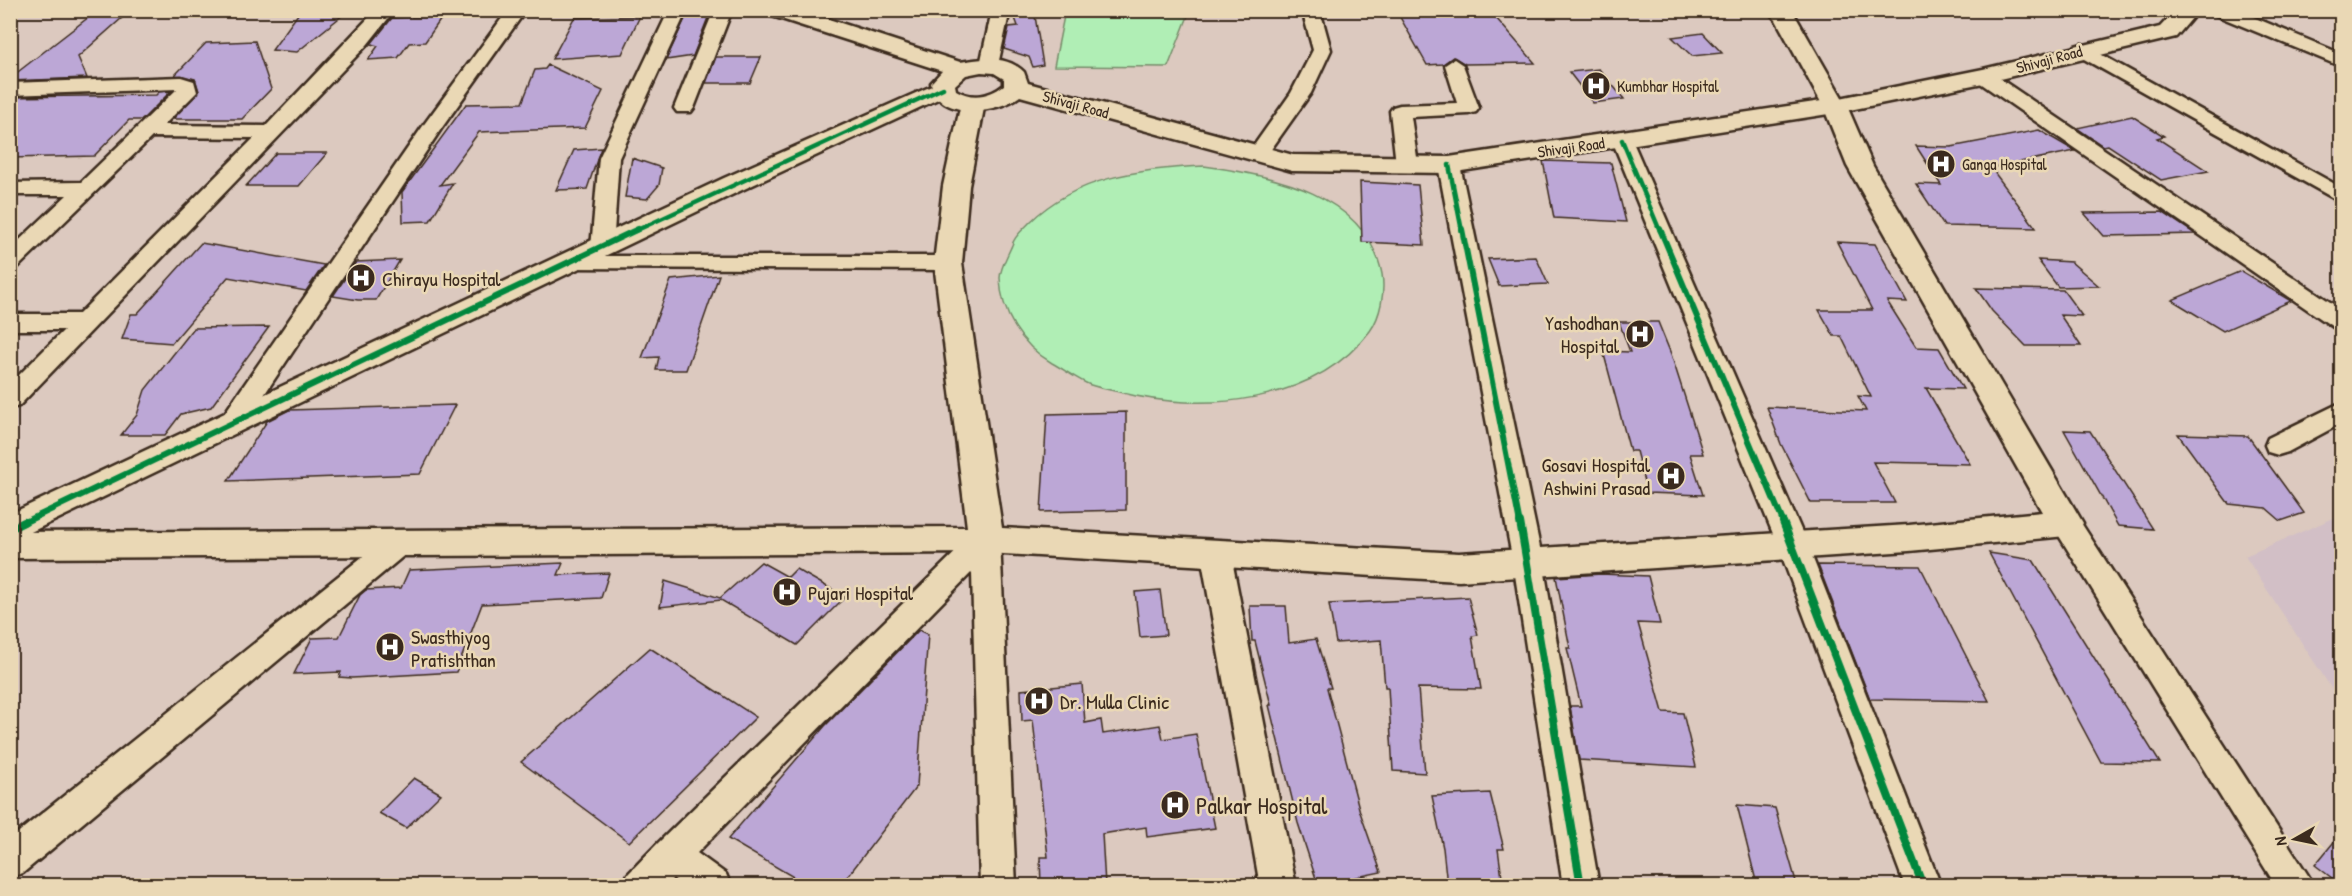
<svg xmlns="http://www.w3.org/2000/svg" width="2352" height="896" viewBox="0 0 2352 896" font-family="'Patrick Hand',sans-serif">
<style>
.built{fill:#d2bfc6}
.green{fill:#b0eeb5;stroke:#768c6a;stroke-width:1.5}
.building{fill:#bca7d6;stroke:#3b2a1e;stroke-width:1.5}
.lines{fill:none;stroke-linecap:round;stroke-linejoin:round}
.minor-casing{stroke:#3b2a1e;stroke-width:5}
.tertiary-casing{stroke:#3b2a1e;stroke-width:5}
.secondary-casing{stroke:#3b2a1e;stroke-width:5}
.primary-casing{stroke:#3b2a1e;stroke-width:5}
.minor{fill:#ead8b5;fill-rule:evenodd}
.tertiary{fill:#ead8b5;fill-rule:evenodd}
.secondary{fill:#ead8b5;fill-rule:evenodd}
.primary{fill:#ead8b5;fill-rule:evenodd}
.cycleway-far2-casing{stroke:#ead8b5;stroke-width:8}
.cycleway-far1-casing{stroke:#ead8b5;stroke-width:10}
.cycleway-casing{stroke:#ead8b5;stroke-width:11}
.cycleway-far2{stroke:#00873e;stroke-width:4.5}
.cycleway-far1{stroke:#00873e;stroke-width:6}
.cycleway{stroke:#00873e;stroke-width:8}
.labels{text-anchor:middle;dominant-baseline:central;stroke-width:5;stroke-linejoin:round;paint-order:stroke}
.far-street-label{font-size:16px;fill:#3b2a1e;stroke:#ead8b5}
.far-poi-label{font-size:16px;fill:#3b2a1e;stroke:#ead8b5;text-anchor:start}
.poi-label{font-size:20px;fill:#3b2a1e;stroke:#ead8b5;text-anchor:start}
.near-poi-label{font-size:24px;fill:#3b2a1e;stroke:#ead8b5;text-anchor:start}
</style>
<rect width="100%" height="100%" fill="#dcc9bf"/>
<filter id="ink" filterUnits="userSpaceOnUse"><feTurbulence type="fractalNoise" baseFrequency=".0167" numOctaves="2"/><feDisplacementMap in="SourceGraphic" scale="12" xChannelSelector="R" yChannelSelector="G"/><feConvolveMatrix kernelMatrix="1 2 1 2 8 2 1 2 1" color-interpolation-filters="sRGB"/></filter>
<g filter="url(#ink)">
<path class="built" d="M2341,515V703L2245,556Z"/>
<path class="green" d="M1065,11V10L1190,11L1168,67L1054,66Z
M1204,166C1273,175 1366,194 1382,274C1385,291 1381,316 1370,331C1315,404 1201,414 1119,392C1108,389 1096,388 1086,383C1074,377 1063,369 1052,363C1021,345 1001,313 1000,278C1000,268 1008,255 1012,245C1015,235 1023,230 1030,222C1077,176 1141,169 1204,166Z"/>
<path class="building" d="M98,10H131L78,57L87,78L10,81V78Z
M301,10H349L297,52L272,50Z
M689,10H711L693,56L666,60Z
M1012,10H1034L1043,65L1033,67L1029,57L1004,49L1009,27L1018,26Z
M1396,10H1489L1535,63L1465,64L1453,57L1443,64L1427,65Z
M443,16L425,42L409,43L398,58L368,60L378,46L371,44L392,18Z
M640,16L622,54L552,59L574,18Z
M1703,33L1722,53L1692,56L1672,37Z
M255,41L271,89L242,119H173L199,91L195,79L175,75L206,43Z
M716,57H761L750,83H706Z
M548,65L603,91L585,128L479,132L440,185L453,183L430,221L403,222L402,192L466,104L522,103L535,70L545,69Z
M1599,69L1624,99L1593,103L1569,72Z
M171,91L142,120H129L94,156L10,158V97L156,95L159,92Z
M2132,116L2164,136L2157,138L2208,171L2161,180L2108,145L2103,146L2077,128Z
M2039,130L2075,151L1991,168L2036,228L1944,226L1916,184L1941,185L1916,146L1951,147Z
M601,148L587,189L556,190L574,150Z
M276,153H327L299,186H246Z
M632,158L662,168L659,185L647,199L625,197Z
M1543,161L1611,163L1626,222L1554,218Z
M1360,182L1418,185L1424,245L1362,242Z
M2162,212L2195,234L2104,236L2084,213Z
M1837,242L1875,244L1907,302L1887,301L1916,347L1939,348L1963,389L1926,388L1970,464L1873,462L1895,503H1811L1781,444L1767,407L1866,411L1858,396L1871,397L1841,336H1834L1819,310H1872Z
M201,243L324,265L306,291L228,277L172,343L122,339L131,314H137Z
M1536,257L1548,284L1499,286L1488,259Z
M400,260L376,300H358L333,296L356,262Z
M2038,260L2071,262L2099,286L2058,287Z
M2241,271L2291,301L2223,331L2172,300Z
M719,275L686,370H656L659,357L642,358L671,280Z
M1976,288L2063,290L2082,316L2060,315L2081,346H2026L1992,311Z
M1619,322H1658L1671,354L1703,454H1690L1703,495L1647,493L1636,451H1630L1603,351L1630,352Z
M269,327L211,407L181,414L165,435H121L137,415L145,390L194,328Z
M455,405L420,474L228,481L267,421L289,410Z
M1126,412V510L1041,512L1047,414Z
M2064,430L2090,431L2153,529L2118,526Z
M2178,434L2248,436L2304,513L2281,521L2266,508L2229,504Z
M1989,553L2033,560L2160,763L2101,762Z
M761,562L788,577L796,569L845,597L797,645L721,600L660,607L665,581L720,598Z
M563,563L558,575L609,573L601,598L482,604L456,672L352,678L339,677L341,672L294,674L312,638L339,637L360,595L366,590L401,588L409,570Z
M1818,565L1920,566L1989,701L1870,699Z
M1601,574L1648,576L1660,624L1638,623L1663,712L1683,713L1696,767L1579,760L1570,706H1581L1567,648H1570L1556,577Z
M1160,590L1166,635L1140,637L1135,592Z
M1468,597L1478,635L1472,636L1481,689L1418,688L1425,773L1393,771L1388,687H1385L1381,640L1336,643L1329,604Z
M1250,606H1286L1289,643L1316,639L1331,688H1327L1360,812L1381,872L1318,885L1298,823L1269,705H1271L1255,641H1252Z
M919,630L928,634L917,786L841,885H807L728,839L825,726Z
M650,648L756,717L629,842L521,762Z
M1082,684L1085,723L1101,720L1103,734L1160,725L1163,739L1196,734L1215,828L1147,837L1146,827L1102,834L1105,885H1041L1040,857H1048L1033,720L1022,721L1021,690Z
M414,778L441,794L406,828L379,813Z
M1490,793L1504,849H1498L1503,885H1447L1443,848L1432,796Z
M1737,805L1775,808L1797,885H1757Z
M2342,832V885H2341L2315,865Z"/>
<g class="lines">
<g class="minor-casing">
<path id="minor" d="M376,10H395L367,45L19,406L10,409V384L64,330H10V314H79L254,138L152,137L18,267L10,269V249L67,195H10V183L81,182L177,89L10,95V83L181,77L194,81L197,92L164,125L266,126Z
M508,10H526L441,129L240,431L231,433L222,431L218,424L222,417L425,123Z
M669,10H687L619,158L613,248L610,253H594L591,248L599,158Z
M714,10H732L694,108L691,112H677L674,108Z
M992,10H1010L998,65L989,71L980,65Z
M1302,10H1320L1331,50L1311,93L1265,158H1251L1248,154L1291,93L1313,50Z
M2210,10H2236L2342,54V67L2213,14Z
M2082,44L2342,188V203L2075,54L2073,50L2075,46Z
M1454,59L1463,65L1479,108L1476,112L1469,114L1411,117L1418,164L1414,168H1400L1396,164L1390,111L1393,107L1400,105L1457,103L1445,65Z
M1983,70L1990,72L2342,310V330L2333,327L1976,80L1973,76L1976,72Z
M1622,134L1629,136L1632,140L1808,546L1941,886H1905L1778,546L1612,140L1615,136Z
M1449,159L1456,161L1460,165L1543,562L1599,886H1563L1513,562L1438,165L1442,161Z
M572,256H948L956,258L960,263L956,268L948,270L564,268L560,263L564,258Z
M2342,402V423L2288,452L2278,455L2268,452L2265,445L2268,438Z
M2066,512L2076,515L2315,886H2276L2056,531L2052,523L2056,515Z
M986,529L996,532L1000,540L1016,886H980L972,572L697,853L726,874L731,886H683L673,878L666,886H623L628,874L658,843L976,532Z
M397,534L407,537L412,545L407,553L23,873L10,877V839L387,537Z
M1216,544L1226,547L1231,555L1296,886H1260L1201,555L1206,547Z"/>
</g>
<g class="tertiary-casing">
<path id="tertiary" d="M943,81L951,83L955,88L951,93L742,190L10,542V514L724,178Z"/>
</g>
<g class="secondary-casing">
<path id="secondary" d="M1767,10H1791L1796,17L1847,106L1873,166L2083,523L2078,532L2066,536L1909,551L1459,581L986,553L10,558V532L967,527L934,263L943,186L961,103L964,98L973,96L982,98L985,103L969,186L962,263L1002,528L1459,553L1909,525L2042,512L1847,166L1823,106L1776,20Z"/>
</g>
<g class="primary-casing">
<path id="primary" d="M766,10H801L960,62C982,58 1007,55 1024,72L1028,83L1293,155L1449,157L1835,99L1983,69L2160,27L2176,10H2199L2176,37L1983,83L1835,113L1449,173L1292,171L1020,96C997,114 938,120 931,83L942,71L769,15ZM981,72L994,73L1004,79V85C991,96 972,100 956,90L955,85L966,75Z"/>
</g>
<use href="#minor" class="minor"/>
<use href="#tertiary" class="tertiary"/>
<use href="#secondary" class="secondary"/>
<use href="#primary" class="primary"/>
<g class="cycleway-far2-casing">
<path id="cycleway-far2" d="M1622,140L1660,231
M1449,165L1462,231
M635,231L943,88"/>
</g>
<g class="cycleway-far1-casing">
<path id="cycleway-far1" d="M1462,229L1520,524
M1660,229L1784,524
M21,524L638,229"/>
</g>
<g class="cycleway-casing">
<path id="cycleway" d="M1520,522L1581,886
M1783,522L1923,886
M10,529L24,522"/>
</g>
<use href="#cycleway-far2" class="cycleway-far2"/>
<use href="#cycleway-far1" class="cycleway-far1"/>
<use href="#cycleway" class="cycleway"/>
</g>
</g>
<defs>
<g id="hospital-disc" transform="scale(1.5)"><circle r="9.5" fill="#3b2a1e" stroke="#ead8b5"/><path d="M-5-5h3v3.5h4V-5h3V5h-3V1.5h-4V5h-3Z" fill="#fff"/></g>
</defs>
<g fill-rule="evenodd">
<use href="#hospital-disc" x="1596" y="86"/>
<use href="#hospital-disc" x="1941" y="164"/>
<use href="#hospital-disc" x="361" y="278"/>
<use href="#hospital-disc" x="1640" y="334"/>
<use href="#hospital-disc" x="1671" y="476"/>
<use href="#hospital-disc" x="787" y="592"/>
<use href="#hospital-disc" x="390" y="647"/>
<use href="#hospital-disc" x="1039" y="701"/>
<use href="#hospital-disc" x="1175" y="805"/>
</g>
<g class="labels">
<g class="far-street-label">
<text transform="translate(2049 59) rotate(-15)">Shivaji Road</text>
<text transform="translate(1076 104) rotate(15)">Shivaji Road</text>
<text transform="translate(1571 147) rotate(-8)">Shivaji Road</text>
</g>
<g class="far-poi-label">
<text x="1617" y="86">Kumbhar Hospital</text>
<text x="1962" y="164">Ganga Hospital</text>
</g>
<g class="poi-label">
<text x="382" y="278">Chirayu Hospital</text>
<text x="1619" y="322" text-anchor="end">Yashodhan<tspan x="1619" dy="23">Hospital</tspan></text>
<text x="1650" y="464" text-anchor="end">Gosavi Hospital<tspan x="1650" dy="23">Ashwini Prasad</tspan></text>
<text x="808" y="592">Pujari Hospital</text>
<text x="411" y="636">Swasthiyog<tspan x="411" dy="23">Pratishthan</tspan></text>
<text x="1060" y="701">Dr. Mulla Clinic</text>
</g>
<g class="near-poi-label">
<text x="1196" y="805">Palkar Hospital</text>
</g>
</g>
<rect width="2352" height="896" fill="none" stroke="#ead8b5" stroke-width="36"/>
<rect x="18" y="18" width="2316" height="860" fill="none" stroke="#3b2a1e" stroke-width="2" filter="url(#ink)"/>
<g transform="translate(2295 839) rotate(261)" stroke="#ead8b5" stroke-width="4.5" paint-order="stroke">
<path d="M0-4.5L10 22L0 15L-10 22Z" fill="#3b2a1e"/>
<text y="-9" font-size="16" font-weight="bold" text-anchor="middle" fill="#3b2a1e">N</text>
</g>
</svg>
